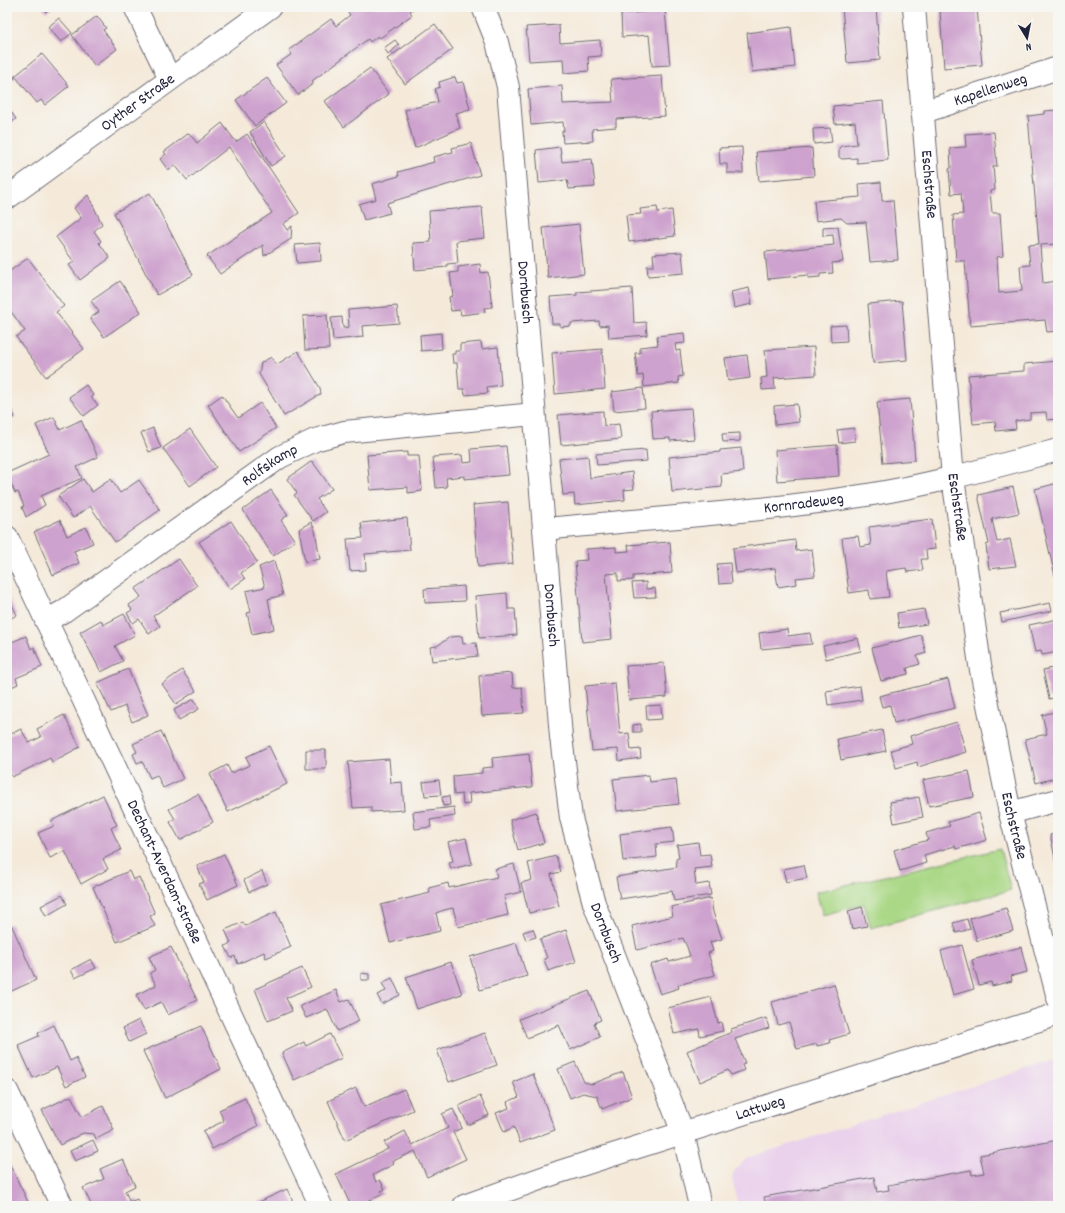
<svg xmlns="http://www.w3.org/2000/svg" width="1065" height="1213" viewBox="0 0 1065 1213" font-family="Dekko,sans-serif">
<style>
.built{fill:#ead1ec}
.green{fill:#aad886;stroke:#667d60}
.building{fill:#cea2ce}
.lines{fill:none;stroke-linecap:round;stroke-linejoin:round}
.street-casing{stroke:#6c6873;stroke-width:24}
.secondary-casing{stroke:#6c6873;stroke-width:24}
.street{stroke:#fff;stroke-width:22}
.secondary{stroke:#fff;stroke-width:22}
.labels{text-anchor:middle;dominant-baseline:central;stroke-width:4;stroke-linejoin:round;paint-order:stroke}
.street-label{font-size:16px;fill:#22223b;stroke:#f6f6f2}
</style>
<rect width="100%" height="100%" fill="#f6f6f2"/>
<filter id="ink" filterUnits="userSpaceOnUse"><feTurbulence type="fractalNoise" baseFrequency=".025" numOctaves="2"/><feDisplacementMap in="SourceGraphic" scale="8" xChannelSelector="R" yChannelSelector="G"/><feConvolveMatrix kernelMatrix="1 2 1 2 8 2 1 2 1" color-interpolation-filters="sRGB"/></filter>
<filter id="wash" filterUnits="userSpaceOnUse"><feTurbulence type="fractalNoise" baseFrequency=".012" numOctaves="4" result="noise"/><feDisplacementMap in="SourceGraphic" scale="16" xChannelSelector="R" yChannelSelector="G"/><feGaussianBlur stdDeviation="0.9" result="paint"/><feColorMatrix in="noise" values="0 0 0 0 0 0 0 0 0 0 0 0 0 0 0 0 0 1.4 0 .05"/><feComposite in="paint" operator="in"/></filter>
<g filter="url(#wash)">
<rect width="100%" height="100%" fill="#f5eada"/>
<path class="built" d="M1058,1059V1206H738L732,1179L734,1171L747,1158Z"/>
<path class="green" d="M1000,849L1011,890L871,928L864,904L823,915L816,892Z"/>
<g id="blocks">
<path class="building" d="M42,7H53L46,12Z
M354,7H415L410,11L412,15L380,38L378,36L370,42L368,39L312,81L314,83L298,95L276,65L292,54L289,50L331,19L336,26L350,15L348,12Z
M842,7H876L880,60L847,63Z
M977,8L982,65L944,68L940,11Z
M665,10L670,65L652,66L649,35L622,37L621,14Z
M97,16L106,28L103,30L117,49L95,66L72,35Z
M59,18L72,33L61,42L48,27Z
M435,24L453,49L405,84L387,59Z
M559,25L560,43L600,40L601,56L588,57L589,71L564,73L563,59L529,61L526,27Z
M791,27L795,67L752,72L747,33Z
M395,40L399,45L388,54L384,48Z
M42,54L69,86L45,105L41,100L37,103L15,76Z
M7,67L15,78L7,84Z
M370,68L389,94L344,127L325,101Z
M662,76L665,116L616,119V127L592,129L593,141L563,143L562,131H564L563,122L531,125L528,89L562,86L563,104L613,102L611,79Z
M455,77L457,83L463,82L470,109L456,113L460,128L415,148L405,110L438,102L435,89L440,87L439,82Z
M267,78L286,103L255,126L236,100Z
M883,101L888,160L857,163V158L842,159L839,157V148L841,146L857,144L855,122L835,124L833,106Z
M7,106L16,119L7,126Z
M1058,110V153H1056L1058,244L1040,245L1043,283L1058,281V331L1047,332L1045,320L970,326L965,261H956L953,215L963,214L961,193L951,194L949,169L951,168L950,148L966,147L965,134L994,132L997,166H993L995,190L990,191L992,213H1000L1003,256L997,257L999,293L1022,291L1020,266L1030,265L1028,245L1039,244L1028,116L1044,114V111Z
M264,122L286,156L271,166L250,132Z
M222,123L236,142L247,134L299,213L283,224L287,230L292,226L291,239L264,256L263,245L220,274L207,256L272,213L229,147L187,180L175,165L168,170L160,159L166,154L164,152L189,133L197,143Z
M830,128L832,142L814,144L813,129Z
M471,143L480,175L387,203L390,213L364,220L359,204L376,199L372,184L399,176L398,172L434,162L433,157L453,152L452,148Z
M560,147L562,162L592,159L595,187L569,189L567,180L539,183L536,150Z
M742,147L743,173H727V164H720L719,148Z
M812,148L814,176L759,181L756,152Z
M881,182L882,201L893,200L898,260L870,262L866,222L847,223L841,218L816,221L814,201L860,197L859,184Z
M150,193L193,275L157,295L114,213Z
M88,195L102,224L94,231L101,241L99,243L110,258L80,280L69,265L74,262L56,237L81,218L74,208Z
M482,207L485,238L456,241L458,263L447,264V267L415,270L413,243L431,242L429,211Z
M657,207L658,212L672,210L675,236L629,242L626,215L641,214L640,209Z
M579,224L584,274L548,278L543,228Z
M838,227L843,262L832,263L833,273L820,274V277L808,278V275L768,279L765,252L834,245L833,235L823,236V228Z
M320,243L321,261L297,263L295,245Z
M682,252L684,273L648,276L647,266H654L653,254Z
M28,258L64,306L56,312L84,349L46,377L16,337L25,331L7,306V273Z
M480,264L481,273L488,272L492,307L484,308L485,312L461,315L460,310L451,311L449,297L453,296L450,273L458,272V267Z
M120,281L141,312L104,337L90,318L99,312L91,301Z
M632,288L634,323L646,322L647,335L609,338L608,325L600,326L599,321L571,323V326L560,327V324H552L550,297L577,295V292Z
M749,288L752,304L734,308L731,292Z
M902,301L907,360L873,363L868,304Z
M397,306L399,323L362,326L363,337L333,340L331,318L342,317L343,328L349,327L348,310Z
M327,315L329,349L305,350L303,316Z
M846,325L847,341L831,342L830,326Z
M441,333L442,349L421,351L420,335Z
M684,333L685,343L675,344L676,351L680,350L683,376L678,377L679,383L644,387L643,375L638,376L635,353H640V347L658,345L657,336Z
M481,342L482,349L498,347L501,385L487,387L488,393L465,395L464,389H459L457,363H453L452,354H455V351H460V344Z
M814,347L816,375L774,378L775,389L762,390L761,378L767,377L765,350Z
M602,349L605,389L555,394L552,353Z
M298,351L320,388L321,394L284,416L259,374L261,363L271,357L276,365Z
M747,355L750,378L728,381L725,358Z
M1058,361V419L1047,420L1046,412L1030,413V419L1015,421L1016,429L996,431L995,422L973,424L968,375L1024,371V364Z
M86,385L93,395L91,397L98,405L84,416L69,397Z
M643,388L645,408L614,411L612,392Z
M222,395L238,418L260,403L276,428L239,452L208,405Z
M7,399L15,417L7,421Z
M910,399L915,460L883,463L877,402Z
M797,404L799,422L775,425L774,406Z
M691,408L694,439L670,441V438L653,439L651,411Z
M603,411L604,426L619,424L621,439L561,445L558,415Z
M54,417L60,430L81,420L98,457L77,467L82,478L41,496L45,505L26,517L22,507L24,506L18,492L15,493L7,473L49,454L36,425Z
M153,428L161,448L149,452L141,433Z
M854,428L855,441L839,443L837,430Z
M190,429L216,467L190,486L163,448Z
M740,433V441L723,442L722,434Z
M837,445L839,476L777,481L775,450Z
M506,446L509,475L464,479V476L446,478L447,487L436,488L433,457L462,455L463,463L472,462L471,449Z
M741,448L743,472L721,474L722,487L672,492L669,457L720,452V450Z
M646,450L647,461L597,465L596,454Z
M407,452V456H419L422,491L408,493V487L370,490L367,455Z
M588,456L590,478L632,472L634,489L624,490L625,500L575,505L574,494L563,495L559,459Z
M312,461L332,489L317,499L326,512L313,521L294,495L297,493L287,479Z
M83,479L92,492L111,479L120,493L139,480L160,510L115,542L90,506L73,518L58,496Z
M1058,483V575L1055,576L1035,489Z
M1013,487L1019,513L992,519L997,542L1010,539L1016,566L989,569L986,545L989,544L978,495Z
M271,490L288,515L281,520L295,541L273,556L243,510Z
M508,502L513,564L478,567L473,505Z
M407,518L410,550L365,554L366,570L350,571L347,539L363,538L361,523Z
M932,519L935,549L926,550L927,559H921L923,570L907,572L906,568L886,571L889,597L870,599L869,590L849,593L842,538L858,536L860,547L871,545L869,527Z
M60,520L67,536L86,527L93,543L74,551L79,563L53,575L34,532Z
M231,521L257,562L241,573L245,579L230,589L199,542Z
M311,522L315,530L320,559L305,562L299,529Z
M795,540L796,551L812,549L815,576L796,578L797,584L778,587L775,568L736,573L733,548Z
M670,542L672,573L633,576V580L618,581V573L606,574L612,639L582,642L575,561L587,560L586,549L616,547V552L629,551L628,545Z
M179,559L197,586L153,616L160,626L149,634L139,619L133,623L127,613L132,610L129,605L141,597L135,589Z
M274,561L283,595L268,599L274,629L252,634L247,613L251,612L246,591L265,587L259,567Z
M730,563L732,583L719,584L717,564Z
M646,582V589L655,588L656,597L634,598L632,583Z
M464,586L465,601L425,603L424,589Z
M507,593L508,609H515L517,635L479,638L475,596Z
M9,598L17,615L7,620V599Z
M1050,603L1052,611L1002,622L1000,613Z
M924,609L927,624L899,628L897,613Z
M124,614L135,635L115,646L123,661L101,672L80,632L101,620L103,625Z
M1058,619V652L1042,655L1041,651L1035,652L1029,625Z
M787,629L788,636L810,633L812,644L761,649L759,633Z
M921,635L926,653L917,656L920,664L907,668L908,674L881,681L872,648Z
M26,636L31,649L34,647L42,667L16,678L18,684L7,689V644Z
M462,636L463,644L476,643L478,656L432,661L430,647L437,646L450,637Z
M858,638L861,651L826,659L823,646Z
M664,663L667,697L629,700L626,666Z
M1058,667V697L1049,699L1043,670Z
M128,669L148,715L132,722L125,706L111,712L97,683Z
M182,670L196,691L176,704L162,684Z
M512,673L513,688L522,687L524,713L482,716L479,676Z
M948,679L955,708L894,723L890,705L882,707L879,696Z
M615,683L620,734L629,733L631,750L640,749L641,758L619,761L618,749L592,751L585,686Z
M860,686L862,700L828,705L826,691Z
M194,699L199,709L179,720L174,710Z
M661,705L662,719L647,720L646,706Z
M1058,711V777L1036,783L1025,739L1047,734L1042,715Z
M64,715L80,747L52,762L50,758L12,777L7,768V736L21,729L29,743L41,737L37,729Z
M957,722L966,752L918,767L917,762L896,768L891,750L912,744L910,736Z
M641,724V732H633V725Z
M882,730L886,751L841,760L837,739Z
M161,731L183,779L163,788L157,775L150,778L142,761L137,763L133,754L137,752L133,744Z
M269,746L287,784L228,812L210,774L227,765L231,773L250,765L246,757Z
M306,750H326V769H306Z
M529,754L532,787L469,793L470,804L463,805L462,794L454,795L453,776L482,773V768L493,767L492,758Z
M389,759L391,783L402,782L404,810L371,812V807L353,808L348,762Z
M969,771L974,797L929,806L923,780Z
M649,775L650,782L676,779L679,804L617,811L613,779Z
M439,780L441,795L425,796L423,782Z
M198,794L213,822L180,840L170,822L175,819L169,809Z
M103,795L117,825L111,828L121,850L103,859L108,869L81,884L65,851L50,858L38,833L54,826L51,821Z
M449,796L450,805L443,806L442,797Z
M919,797L923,817L894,823L890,802Z
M454,807L455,816L430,820L431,827L415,829L413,812Z
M536,812L544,843L518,850L510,820Z
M979,813L987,840L956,849L955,846L924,855L926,863L900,871L894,850L928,840L926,833L950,826L948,822Z
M672,827L674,842L656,844L657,857L623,861L620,834Z
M1058,833V867H1057L1050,835Z
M466,838L472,864L451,869L449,862L453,861L448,842Z
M698,842L700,855L710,854L712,867L694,869L696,885L709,883L711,895L674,901L672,891L620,899L616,877L677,867L676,859L679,858L677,845Z
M224,854L238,885L207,900L199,884L204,882L197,866Z
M556,856L561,872L551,874L559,906L529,913L521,883L532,880L528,863Z
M514,864L521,892L504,896L508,915L458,927L453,908L444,910L436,913L440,931L390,943L381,905L430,893L429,888L448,883L449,888L497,877L495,869Z
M804,865L807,878L786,882L783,869Z
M129,871L133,880L139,877L155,914L150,916L155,926L117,942L93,887Z
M262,871L267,884L249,892L244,880Z
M62,895L67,904L46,916L41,906Z
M711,898L713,912L722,939L710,942L713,951L708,953L715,975L678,985L679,988L660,994L650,965L668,959L669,962L690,956L687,947L683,938L637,950L632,926L673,916L671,907Z
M862,907L867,926L852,929L848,911Z
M1006,908L1013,931L977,941L970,918Z
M276,912L291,947L266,958L264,952L238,964L235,956L231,958L225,946L231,943L225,930L243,922L245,926Z
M967,919L970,929L956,933L953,923Z
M11,924L36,980L7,993V925Z
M533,929L536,937L526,940L523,932Z
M566,930L576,962L548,971L544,959L547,958L540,939Z
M516,943L527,976L480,990L470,957Z
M962,945L974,989L953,995L941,951Z
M171,947L197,1000L168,1015L161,1002L144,1010L136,995L156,985L150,973L155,970L149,957Z
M1021,947L1027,972L1011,976L1012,981L992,986L991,982L979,985L972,960Z
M91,959L96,968L75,978L71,970Z
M451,962L462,994L417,1009L406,977Z
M302,968L311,987L286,998L292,1011L268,1021L255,989Z
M361,973L369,974V980H361Z
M392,978L400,995L382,1004L377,995L386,991L382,983Z
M834,984L849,1034L829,1040L830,1043L817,1046V1044L797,1049L789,1022L778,1025L772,1002Z
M336,990L341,1002L349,999L359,1021L337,1031L327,1009L306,1018L300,1006Z
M589,991L601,1020L594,1023L600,1037L570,1050L559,1025L527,1038L519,1019Z
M711,997L718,1023L721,1022L723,1031L700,1036L699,1029L674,1034L668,1008Z
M766,1018L769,1028L735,1039L745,1063L742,1065L744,1070L731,1075L728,1070L700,1082L687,1051L732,1032L731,1029Z
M139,1020L146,1034L129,1042L123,1028Z
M54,1025L70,1061L76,1058L85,1077L66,1086L57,1067L33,1078L18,1045L39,1036L38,1033Z
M201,1026L221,1069L165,1098L143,1051Z
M485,1033L497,1065L449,1082L437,1050Z
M330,1034L342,1058L294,1080L282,1053L304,1042L306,1046Z
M575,1062L584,1082L592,1084L623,1072L632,1097L602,1109L597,1096L583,1093L570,1098L558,1069Z
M533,1074L555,1130L520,1143L514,1127L504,1132L496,1113L509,1108L507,1102L519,1097L513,1082Z
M356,1088L364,1107L404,1089L413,1110L345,1140L328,1101Z
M71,1096L82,1117L103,1106L114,1130L96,1139L94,1134L83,1133L60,1145L42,1110Z
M480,1096L489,1115L468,1125L459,1106Z
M245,1098L258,1126L212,1149L203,1131L224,1121L219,1110Z
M453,1109L462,1128L453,1132L466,1159L427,1177L415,1151L393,1161L394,1164L373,1175L376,1182L380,1180L385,1189L381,1191L383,1194L357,1206H351L336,1174L388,1149L384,1142L405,1131L412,1145L448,1128L442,1114Z
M93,1140L98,1151L75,1161L70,1151Z
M1058,1140V1206H766L764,1197L874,1177L877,1192L889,1190L888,1185L971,1170L972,1175L984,1173L980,1155Z
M7,1159L30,1206H7Z
M123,1159L135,1186L125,1191L130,1202L137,1199L140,1206H92L83,1188L104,1179L100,1169Z
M287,1189L295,1206H261L259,1202Z"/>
</g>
</g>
<g filter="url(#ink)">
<use href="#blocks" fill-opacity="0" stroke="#6c6873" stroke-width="1"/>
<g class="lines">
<g class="street-casing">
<g id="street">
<path d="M135,7L170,79"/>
<path id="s1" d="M483,7L497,42L508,87L561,737L571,818L594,903L683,1133"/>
<path id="s2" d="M914,7L953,478L980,665L1010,813L1058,998"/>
<path id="s3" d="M923,112L1058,68"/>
<path id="s4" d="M545,529C654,518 764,512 873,494C935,484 996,466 1058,450"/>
<path id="s5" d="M7,537L321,1206"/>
<path id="s6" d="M46,621L64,611L280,457L315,440L344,432L534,414"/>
<path d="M1010,813L1058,800"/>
<path d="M7,1091L62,1206"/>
</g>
</g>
<g class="secondary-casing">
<g id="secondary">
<path id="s7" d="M7,198L270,7"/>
<path d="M683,1133L700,1206"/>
<path id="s8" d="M464,1206L559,1172L1058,1014"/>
</g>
</g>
<use href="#street" class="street"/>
<use href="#secondary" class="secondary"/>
</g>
</g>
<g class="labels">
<g class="street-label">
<text stroke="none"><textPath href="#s3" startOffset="71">Kapellenweg</textPath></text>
<text stroke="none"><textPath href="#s7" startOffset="162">Oyther Straße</textPath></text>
<text stroke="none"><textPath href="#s2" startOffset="178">Eschstraße</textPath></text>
<text stroke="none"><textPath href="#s1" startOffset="290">Dornbusch</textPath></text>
<text stroke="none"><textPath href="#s6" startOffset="273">Rolfskamp</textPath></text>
<text stroke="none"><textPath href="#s4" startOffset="260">Kornradeweg</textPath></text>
<text stroke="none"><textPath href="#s2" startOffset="502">Eschstraße</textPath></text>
<text stroke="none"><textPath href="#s1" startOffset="614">Dornbusch</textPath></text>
<text stroke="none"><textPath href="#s2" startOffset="826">Eschstraße</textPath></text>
<text stroke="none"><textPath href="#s5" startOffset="370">Dechant-Averdam-Straße</textPath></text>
<text stroke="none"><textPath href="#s1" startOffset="938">Dornbusch</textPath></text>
<text stroke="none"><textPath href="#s8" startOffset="312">Lattweg</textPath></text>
</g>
</g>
<rect width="1065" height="1213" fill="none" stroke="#f6f6f2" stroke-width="24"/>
<g transform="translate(1027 38) rotate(170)" stroke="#f6f6f2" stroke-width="3" paint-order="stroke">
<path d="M0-3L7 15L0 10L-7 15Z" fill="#22223b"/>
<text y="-6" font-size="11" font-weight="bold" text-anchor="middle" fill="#22223b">N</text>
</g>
</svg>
